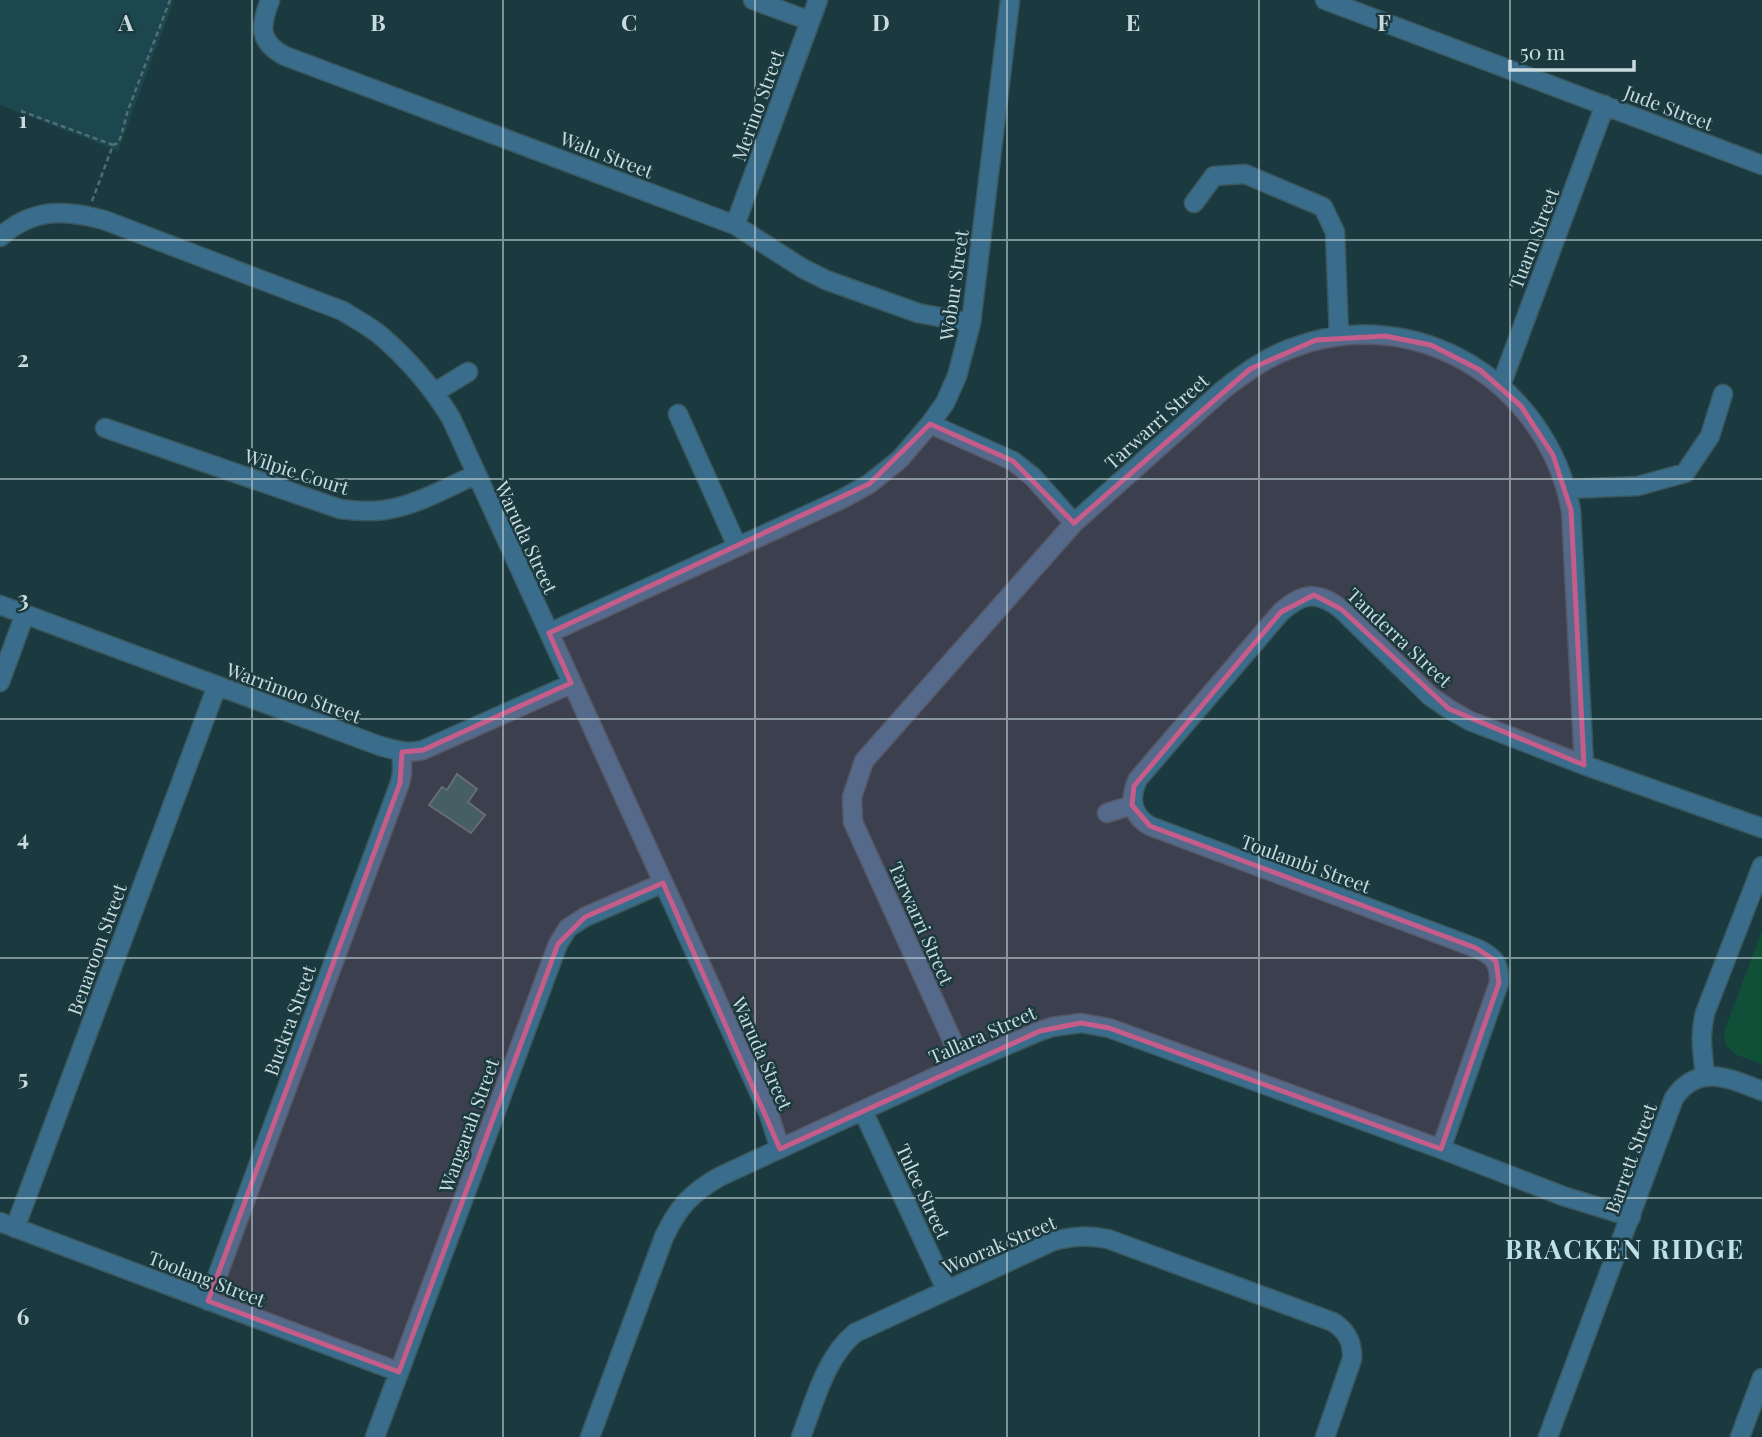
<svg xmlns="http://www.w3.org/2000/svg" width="1762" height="1437" viewBox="0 0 1762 1437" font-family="'Playfair Display',serif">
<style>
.built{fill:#1d474f}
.green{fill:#105038}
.building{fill:#26615c;stroke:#51726e;stroke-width:2}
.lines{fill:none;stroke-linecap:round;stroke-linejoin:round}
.minor-casing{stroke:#3a575d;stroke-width:21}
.tertiary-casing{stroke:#3a575d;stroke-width:21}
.path{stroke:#536e73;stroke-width:2.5;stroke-dasharray:5 3.5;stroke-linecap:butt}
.minor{stroke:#3a6d8b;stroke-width:18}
.tertiary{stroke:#3a6d8b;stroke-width:18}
.marked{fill:#c55c89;fill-opacity:0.2;stroke:#c55c89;stroke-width:5;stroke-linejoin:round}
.grid{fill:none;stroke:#cadbdf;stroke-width:2;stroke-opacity:0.55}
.labels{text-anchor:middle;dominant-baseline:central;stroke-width:5;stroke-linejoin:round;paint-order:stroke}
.street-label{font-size:19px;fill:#cadbdf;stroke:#1b3a40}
.district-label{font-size:26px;font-weight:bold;letter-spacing:2px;fill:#bee1e9;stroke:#1b3a40}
.grid-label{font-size:23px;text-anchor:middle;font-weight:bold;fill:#cadbdf;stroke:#1b3a40;stroke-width:5;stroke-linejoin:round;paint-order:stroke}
</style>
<rect width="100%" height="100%" fill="#1b3a40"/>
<path class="built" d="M0,0H174L118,151L0,105Z"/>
<path class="green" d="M1762,931V1064L1737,1055L1726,1046L1724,1032Z"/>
<path class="building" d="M457,774L477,789L468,802L485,815L471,833L429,805L442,787L447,790Z"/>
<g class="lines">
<g class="minor-casing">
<path id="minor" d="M270,0C260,26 258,42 285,56L735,225L802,268L826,280L918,313L971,323
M753,0L810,21
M1325,0L1762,165
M1194,203L1214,176L1245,174L1323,207L1335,232L1339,336
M735,225L818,0
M0,237C33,208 64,209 104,220L343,311C355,319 369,326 380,335C408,359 432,387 451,418L769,1114L780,1149
M1501,385L1605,105
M435,392L468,372
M678,414L737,546
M930,424L1013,461L1033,477L1074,523
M105,428L340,509C355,511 369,512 384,510C415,506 446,488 475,475
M1567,489L1638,486L1685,473L1710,436L1723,394
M0,605L380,746C395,750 407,754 423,750L571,684
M549,633L842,499L869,484L900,459L930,424L945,403L957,376L971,323L1010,0
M0,682L25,614
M1107,813L1132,805
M963,1064L853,822L852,797L864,761L1074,523L1224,389C1246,372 1267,357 1292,348C1417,301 1547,383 1571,510L1584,765
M1705,1076C1703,1052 1699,1038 1705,1013L1762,866
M863,1111L946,1289
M1441,1149L1499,983C1500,963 1494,956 1476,948L1150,826C1131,815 1129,798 1138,779L1281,612C1303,592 1318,591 1341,609L1430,696L1449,709L1470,721L1584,765L1762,828
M0,1222L399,1372
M15,1228L217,686
M208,1301L400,783L402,773V752
M375,1437L558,944L568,928L585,917L663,883
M590,1437L664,1237C678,1207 692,1192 721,1176L963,1064L1040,1031L1052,1027L1081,1023L1109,1028L1441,1149L1563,1196L1631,1217
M801,1437C815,1401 825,1358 855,1333L1053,1241C1074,1236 1087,1235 1108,1239L1333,1322C1347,1331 1353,1342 1352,1359L1325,1437
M1740,1437L1762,1378"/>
</g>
<g class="tertiary-casing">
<path id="tertiary" d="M1548,1437L1674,1098C1698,1063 1729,1078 1762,1091"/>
</g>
<path class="path" d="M21,111L113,145
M92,201L113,145L118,143L121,136L128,110L170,0"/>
<use href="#minor" class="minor"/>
<use href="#tertiary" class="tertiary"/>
</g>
<path class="marked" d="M1385,336L1431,345L1480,370L1521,406L1553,455L1571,510L1584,765L1449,709L1341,609L1314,595L1281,612L1134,786L1132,805L1150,826L1476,948L1496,961L1499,983L1441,1149L1109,1028L1081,1023L1040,1031L780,1149L663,883L585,917L558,944L399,1372L208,1301L400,783L402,752L423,750L571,683L549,633L869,484L930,424L1013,461L1074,523L1250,369L1316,340Z"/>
<path class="grid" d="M252,0V1437M503,0V1437M755,0V1437M1007,0V1437M1259,0V1437M1510,0V1437M0,240H1762M0,479H1762M0,719H1762M0,958H1762M0,1198H1762"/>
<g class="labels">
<g class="street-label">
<text transform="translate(757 105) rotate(-70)">Merino Street</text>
<text transform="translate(1669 107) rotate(21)">Jude Street</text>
<text transform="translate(607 154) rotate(21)">Walu Street</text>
<text transform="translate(1533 238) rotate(-69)">Tuarn Street</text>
<text transform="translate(953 285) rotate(-82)">Wobur Street</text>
<text transform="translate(1156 421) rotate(-42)">Tarwarri Street</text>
<text transform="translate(297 471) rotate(18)">Wilpie Court</text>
<text transform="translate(527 537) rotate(65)">Waruda Street</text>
<text transform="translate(1400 637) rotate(43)">Tanderra Street</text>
<text transform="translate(294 692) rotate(20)">Warrimoo Street</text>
<text transform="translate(1306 863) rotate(20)">Toulambi Street</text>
<text transform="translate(922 923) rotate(66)">Tarwarri Street</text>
<text transform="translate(96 949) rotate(-70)">Benaroon Street</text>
<text transform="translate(289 1020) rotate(-70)">Buckra Street</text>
<text transform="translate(982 1034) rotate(-24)">Tallara Street</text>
<text transform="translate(763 1053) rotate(66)">Waruda Street</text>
<text transform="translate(468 1125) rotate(-70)">Wangarah Street</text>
<text transform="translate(1630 1158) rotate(-70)">Barrett Street</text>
<text transform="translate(924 1191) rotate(65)">Tulee Street</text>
<text transform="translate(999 1244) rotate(-23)">Woorak Street</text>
<text transform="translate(207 1278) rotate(21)">Toolang Street</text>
</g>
<g class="district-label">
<text x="1625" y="1248">BRACKEN RIDGE</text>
</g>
</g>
<g class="grid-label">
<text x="126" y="31">A</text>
<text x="378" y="31">B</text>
<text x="629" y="31">C</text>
<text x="881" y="31">D</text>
<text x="1133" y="31">E</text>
<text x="1384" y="31">F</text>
<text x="23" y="128">1</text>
<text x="23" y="367">2</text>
<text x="23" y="607">3</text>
<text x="23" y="846">4</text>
<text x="23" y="1086">5</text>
<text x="23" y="1325">6</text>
</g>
<path d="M1510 60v10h124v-10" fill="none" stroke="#cadbdf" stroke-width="3.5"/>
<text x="1520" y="60" font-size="21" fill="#cadbdf" stroke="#1b3a40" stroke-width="5" paint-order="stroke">50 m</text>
</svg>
